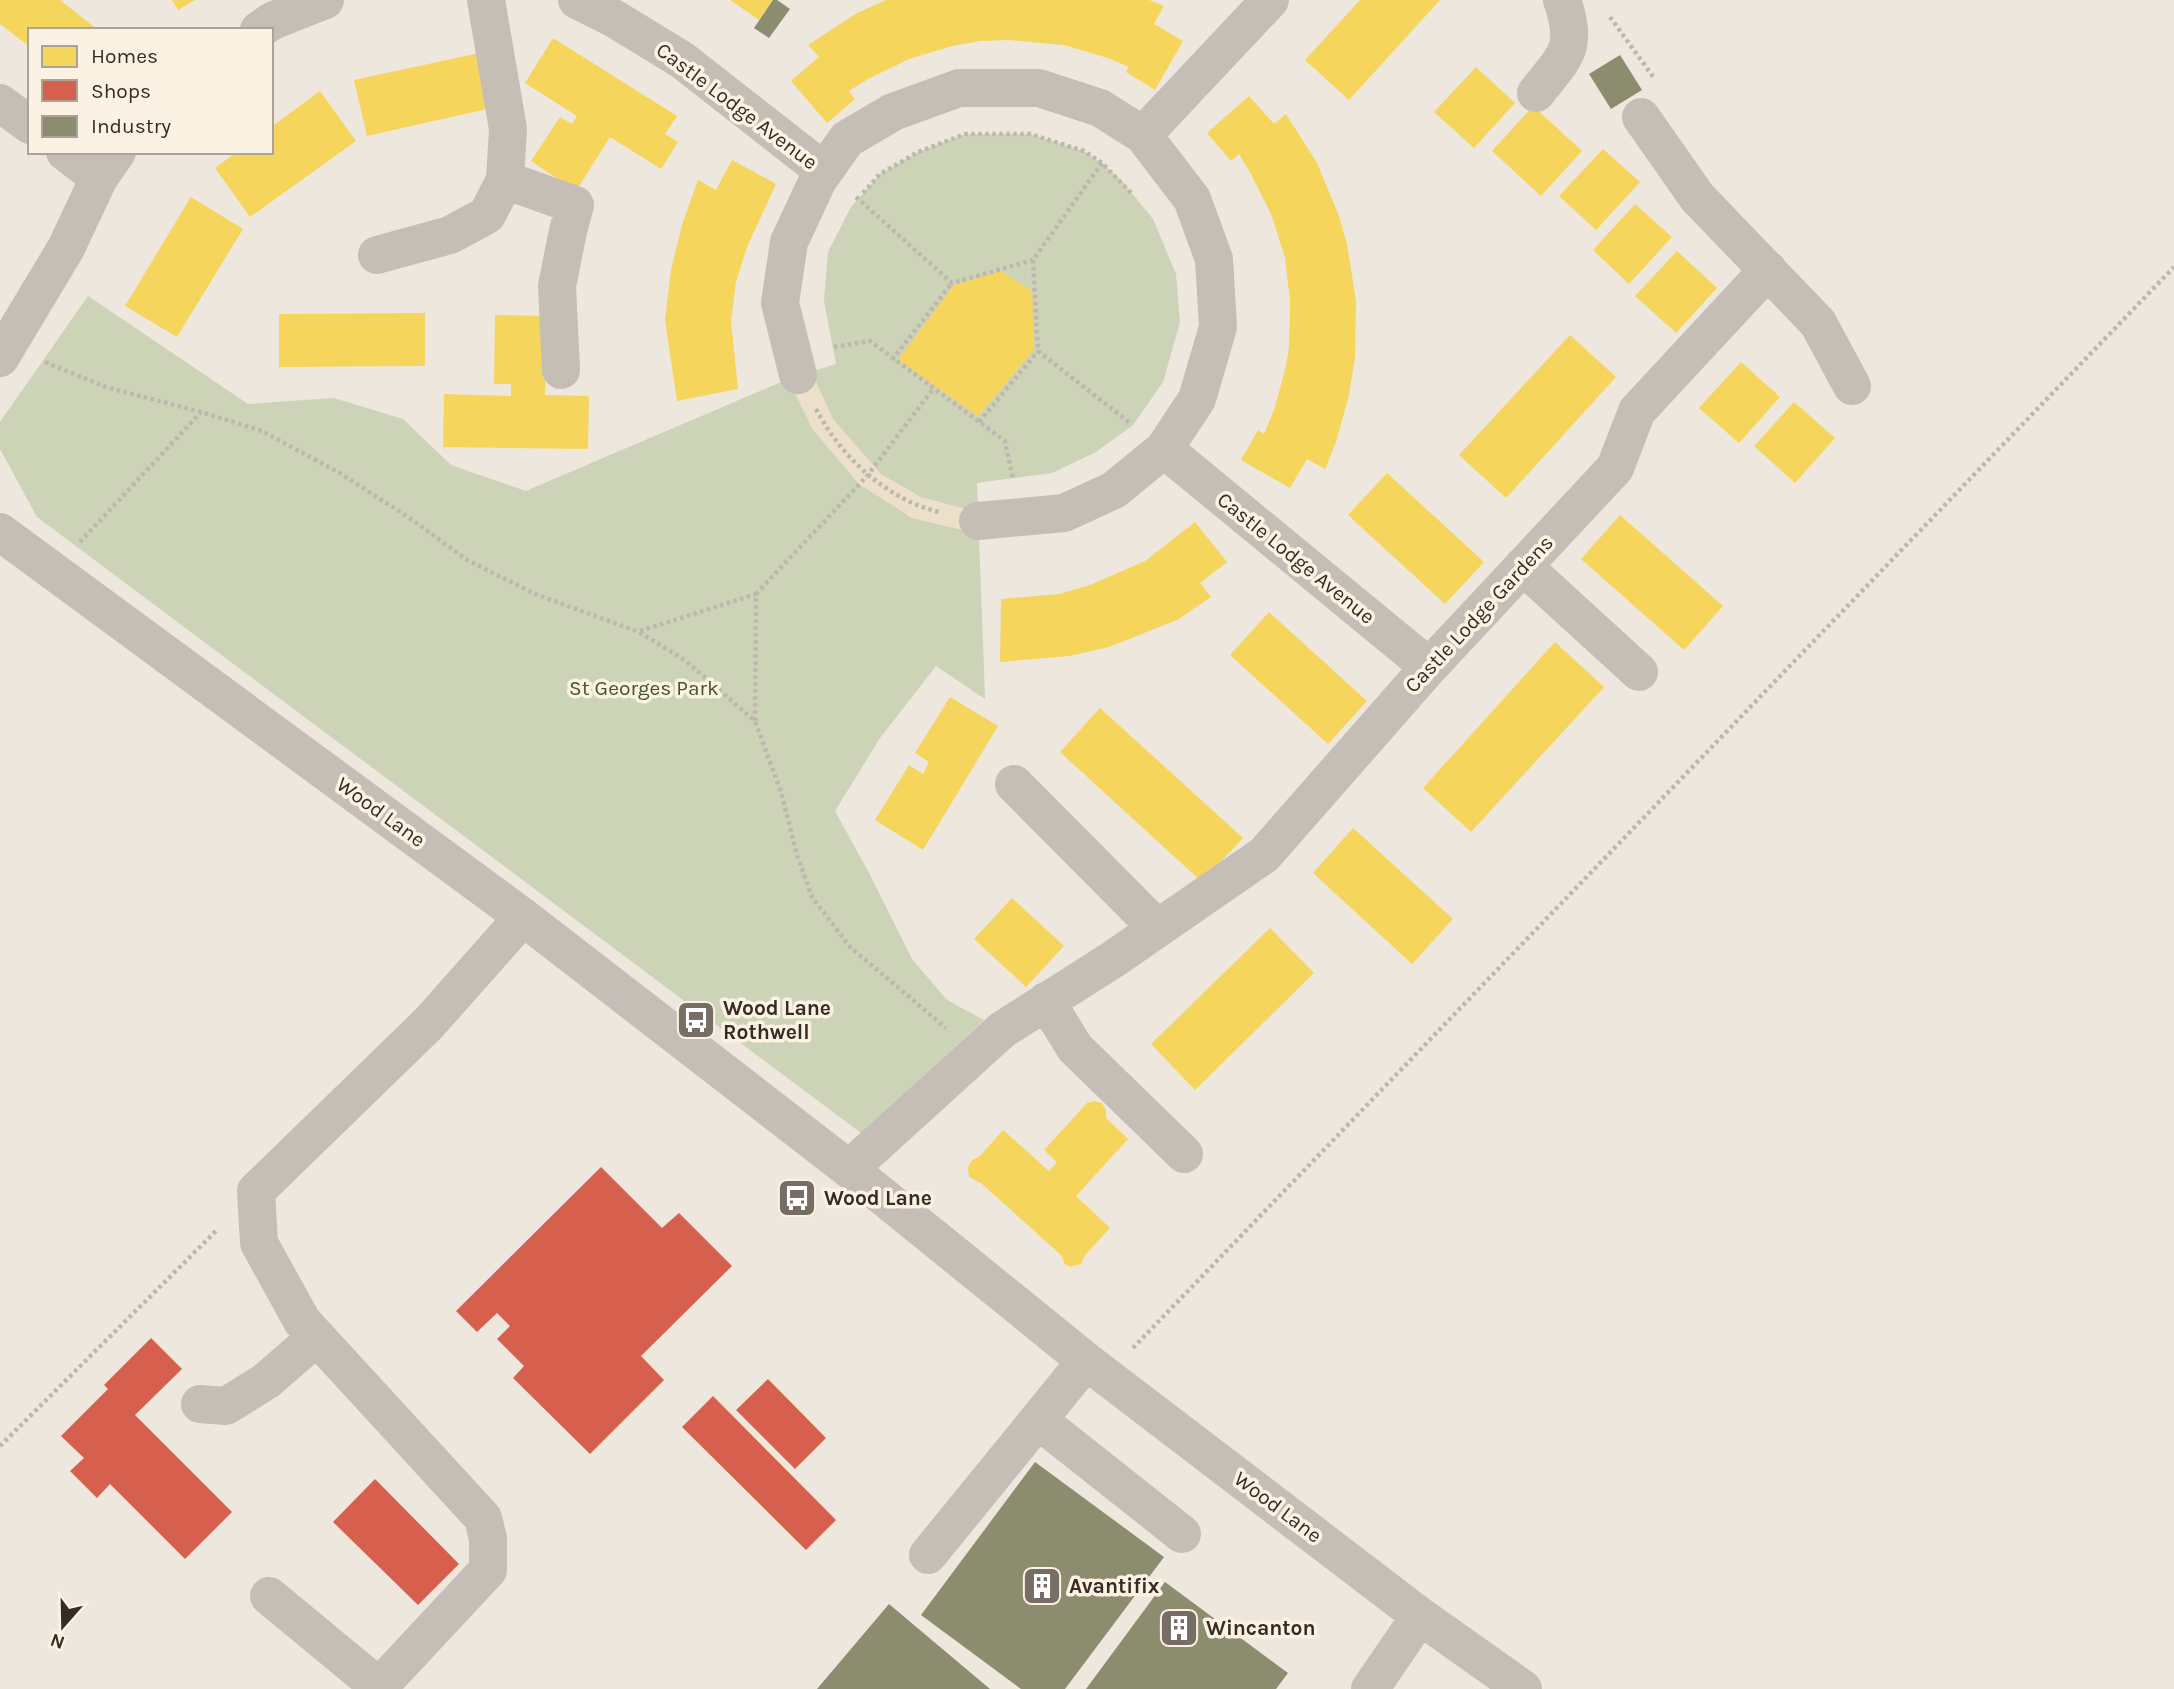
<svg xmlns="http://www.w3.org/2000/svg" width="2174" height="1689" viewBox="0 0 2174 1689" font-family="Karla,sans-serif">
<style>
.green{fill:#ccd3b6}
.plaza{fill:#ede0cb}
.homes{fill:#f6d55c}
.shops{fill:#d6604d}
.industry{fill:#8c8c6e}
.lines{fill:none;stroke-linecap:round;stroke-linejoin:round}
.path{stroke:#beb7af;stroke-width:4.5;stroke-dasharray:3.5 3.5;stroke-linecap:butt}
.minor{stroke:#c5beb7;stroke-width:38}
.labels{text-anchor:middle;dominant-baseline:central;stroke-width:7;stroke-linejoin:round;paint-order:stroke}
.street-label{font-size:21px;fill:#362c25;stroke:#fbf2e4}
.park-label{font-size:21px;fill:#425627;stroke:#fbf2e4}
.poi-label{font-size:21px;font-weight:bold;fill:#362c25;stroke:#fbf2e4;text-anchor:start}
</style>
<rect width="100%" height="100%" fill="#ede7dd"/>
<path class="green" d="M965,134H1030L1084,151L1102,163L1122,181L1153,219L1176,274L1180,322L1163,382L1133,425L1096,452L1052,473L977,483L985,699L936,666L880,738L835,811L869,873L912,959L947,1000L984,1020L861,1133L37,517L0,449V422L88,296L248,404L334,398L403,419L451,465L526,491L788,379L836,364L824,301L828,252L851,207L880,174L918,152Z"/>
<path class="plaza" d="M811,371L833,419L881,474L921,497L977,512L978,534L912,518L859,484L813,430L788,379Z"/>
<path class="homes" d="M0,0H60L98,30H30V47L0,24Z
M172,0H195L178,10Z
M730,0H773L759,20Z
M886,0H1149L1164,6L1154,24L1183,41L1155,90L1126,72L1129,67L1108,58L1064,45L1009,40L980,41L952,46L909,59L868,79L849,91L855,99L827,123L791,81L819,57L808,45L857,13Z
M1360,0H1440L1349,100L1305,60Z
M553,38L677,116L665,134L678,142L661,169L610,137L576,191L531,161L560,117L572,124L577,116L525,83Z
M484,52L496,107L367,136L354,80Z
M1476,67L1515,103L1474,148L1434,112Z
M320,91L356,141L250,217L215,168L237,152H271V127Z
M1249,96L1274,124L1286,114L1317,163L1339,216L1347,244L1356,301L1355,358L1349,395L1336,442L1325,469L1307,459L1290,488L1241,460L1258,430L1264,434L1274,410L1285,370L1289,348L1290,302L1285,257L1271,214L1251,174L1239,154L1231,161L1207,133Z
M1533,106L1582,151L1541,196L1492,151Z
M1603,149L1640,182L1596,230L1559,196Z
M732,160L776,184L747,247L736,282L731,321L738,389L677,401L665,320L671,270L682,225L698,180L716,190Z
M191,197L243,229L177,337L125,306Z
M1635,204L1672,237L1629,284L1593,250Z
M1677,251L1717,288L1676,333L1635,296Z
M1001,271L1032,291L1034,350L978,416L898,360L954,285Z
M425,313V366L279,367V314Z
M495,315L547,316L545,395L589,396L588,449L443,447L444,394L511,396V384H494Z
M1570,335L1616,377L1506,498L1459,455Z
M1741,362L1780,397L1739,443L1699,408Z
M1794,402L1835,438L1795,483L1754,446Z
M1387,473L1484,562L1445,604L1348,515Z
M1620,515L1723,606L1684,650L1581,559Z
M1195,522L1227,562L1200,583L1211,597L1177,620L1109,647L1069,656L1000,662L1001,599L1059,594L1090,585L1145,561Z
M1269,612L1367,701L1328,744L1230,655Z
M1555,642L1604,687L1471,832L1423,788Z
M950,697L998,726L923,850L875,820L909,765L923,774L929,762L915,753Z
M1100,708L1243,838L1202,882L1060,752Z
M1353,828L1453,919L1412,964L1313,873Z
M1012,898L1064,946L1026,987L974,939Z
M1270,928L1314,973L1195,1090L1151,1044Z
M1094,1101L1102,1103L1106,1110V1118L1128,1139L1076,1196L1110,1228L1085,1255L1081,1264L1070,1267L1064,1263L1062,1256L981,1183L969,1177L968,1167L972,1160L980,1156L1003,1130L1049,1171L1057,1162L1044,1150L1087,1103Z"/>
<path class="shops" d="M601,1167L662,1228L679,1213L732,1266L641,1356L664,1380L590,1454L513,1378L524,1366L497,1339L510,1326L497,1313L477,1332L456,1311Z
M151,1338L182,1369L135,1415L232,1512L185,1559L110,1484L97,1498L70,1471L84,1458L61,1436L108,1389L104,1385Z
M768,1379L826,1438L795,1469L736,1410Z
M713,1396L836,1520L806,1550L682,1427Z
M375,1479L459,1564L418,1605L333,1522Z"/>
<path class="industry" d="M773,0H777L790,9L769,38L754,28Z
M1620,55L1642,90L1611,109L1589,74Z
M1035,1462L1164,1557L1065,1689H1021L921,1615Z
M1165,1582L1288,1673L1276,1689H1086Z
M889,1604L990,1689H817Z"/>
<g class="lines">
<path class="path" d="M1610,17L1654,78
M1102,163L1033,260L1038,351L1130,423
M863,193L880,174L918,152L965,134H1030L1084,151L1102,163L1132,194
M856,197L952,283L1033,260
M834,347L870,341L1005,441L1013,479
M892,360L952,283
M45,362L106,387L201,412L262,431L338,472L414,521L467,560L535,594L639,632L686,661L755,721L781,792L797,855L812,897L850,947L946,1028
M816,409C841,457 886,499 939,512
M979,422L1038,351
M80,542L201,412
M756,594L867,476L933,389
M640,631L756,594L755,721
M1133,1348L2174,267
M0,1446L218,1229"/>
<path class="minor" d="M577,0L615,19L682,60L824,171
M259,30L272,21L325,0
M1536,93C1565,56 1579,49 1562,0
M0,103L30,125
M1641,117L1697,197L1818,323L1852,386
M1143,135L1270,0
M65,152L99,178
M505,180L575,205L568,231L557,286L561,370
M377,255L450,235L487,215L505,180L508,129L486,0
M0,358L66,248L99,178L117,152
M798,375L780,303L789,242L818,180L847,139L893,112L959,88H1039L1100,108L1143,135L1192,199L1214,259L1218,327L1197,399L1164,449L1114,490L1064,513L978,521
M1164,449L1429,667
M0,532L523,917L849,1169L1086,1361L1420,1616L1523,1689
M1523,566L1639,672
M1014,784L1157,928
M1046,1001L1075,1048L1184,1154
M849,1169L1002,1030L1112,960L1264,855L1429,667L1615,468L1637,411L1768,270
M200,1404L226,1406L266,1381L317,1337
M1038,1420L1182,1534
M928,1555L1086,1361
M269,1596L379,1687
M377,1689L488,1570V1539L483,1518L302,1321L259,1243L256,1191L429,1023L523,917
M1370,1689L1420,1616"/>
</g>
<defs>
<g id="bus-square" transform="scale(2.0125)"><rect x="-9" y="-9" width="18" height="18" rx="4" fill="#766d65" stroke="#fbf2e4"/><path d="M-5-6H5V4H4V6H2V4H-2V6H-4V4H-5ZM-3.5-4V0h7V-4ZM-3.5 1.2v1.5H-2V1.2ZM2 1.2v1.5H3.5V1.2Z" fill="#fff"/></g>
<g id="building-square" transform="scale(2.0125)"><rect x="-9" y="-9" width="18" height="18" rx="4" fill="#766d65" stroke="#fbf2e4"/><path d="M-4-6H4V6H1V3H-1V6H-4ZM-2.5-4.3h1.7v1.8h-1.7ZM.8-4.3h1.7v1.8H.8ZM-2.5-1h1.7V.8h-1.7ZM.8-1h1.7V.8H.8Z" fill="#fff"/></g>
</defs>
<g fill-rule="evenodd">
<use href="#bus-square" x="696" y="1020"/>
<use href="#bus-square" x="797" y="1198"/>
<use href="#building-square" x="1042" y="1586"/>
<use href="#building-square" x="1179" y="1628"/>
</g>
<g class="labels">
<g class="street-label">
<text transform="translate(737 106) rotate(37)">Castle Lodge Avenue</text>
<text transform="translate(1296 558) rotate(39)">Castle Lodge Avenue</text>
<text transform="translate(1479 614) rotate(-47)">Castle Lodge Gardens</text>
<text transform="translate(381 812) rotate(36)">Wood Lane</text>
<text transform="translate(1278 1507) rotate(37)">Wood Lane</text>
</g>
<g class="park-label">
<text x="644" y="688">St Georges Park</text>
</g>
<g class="poi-label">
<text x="723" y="1008">Wood Lane<tspan x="723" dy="24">Rothwell</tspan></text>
<text x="824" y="1198">Wood Lane</text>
<text x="1069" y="1586">Avantifix</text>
<text x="1206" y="1628">Wincanton</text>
</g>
</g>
<rect x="28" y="28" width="245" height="126" fill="#fbf2e4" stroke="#aca398" stroke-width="2"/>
<rect x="42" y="46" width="35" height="21" fill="#f6d55c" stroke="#aca398" stroke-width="2"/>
<text x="91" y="63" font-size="21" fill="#362c25">Homes</text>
<rect x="42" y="80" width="35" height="21" fill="#d6604d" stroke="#aca398" stroke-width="2"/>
<text x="91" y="98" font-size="21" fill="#362c25">Shops</text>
<rect x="42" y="116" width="35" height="21" fill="#8c8c6e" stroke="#aca398" stroke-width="2"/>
<text x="91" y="133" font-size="21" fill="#362c25">Industry</text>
<g transform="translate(63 1626) rotate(200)" stroke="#fbf2e4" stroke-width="5" paint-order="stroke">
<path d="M0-5L12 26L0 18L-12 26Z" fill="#362c25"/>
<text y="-10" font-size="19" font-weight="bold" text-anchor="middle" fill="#362c25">N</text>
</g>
</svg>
